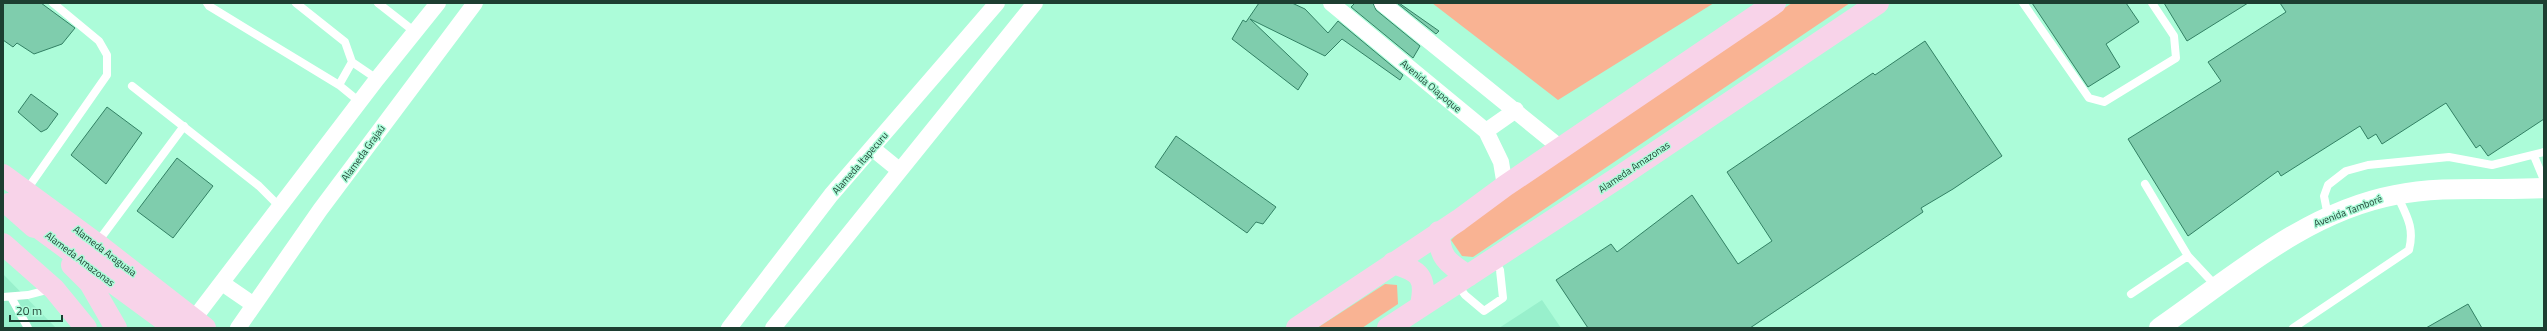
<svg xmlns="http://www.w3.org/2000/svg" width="2547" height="331" viewBox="0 0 2547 331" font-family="'Titillium Web',sans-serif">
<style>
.built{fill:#98f0cc}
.green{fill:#f9b393}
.building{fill:#7fcdad;stroke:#328164}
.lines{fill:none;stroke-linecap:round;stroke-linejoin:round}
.service{stroke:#fff;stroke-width:8}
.minor{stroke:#fff;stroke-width:16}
.tertiary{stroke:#fff;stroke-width:20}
.secondary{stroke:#f8d3e9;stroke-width:22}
.labels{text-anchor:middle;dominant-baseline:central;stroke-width:3;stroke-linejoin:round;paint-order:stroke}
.street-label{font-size:10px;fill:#1d3e31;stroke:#acfcd9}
</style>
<rect width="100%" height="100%" fill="#acfcd9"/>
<path class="built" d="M3,274L56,328H3Z
M1542,300L1561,328H1499Z"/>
<path class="green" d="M1432,3H1714L1558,100Z
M1792,3H1850L1473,257L1462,256L1451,240L1480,211Z
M1385,284L1397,285L1398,304L1362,328H1317Z"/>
<path class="building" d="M3,3H41L75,28L62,44L34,54L17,43L13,47L3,40Z
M1259,3H1292L1305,9L1328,33L1338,21L1403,75L1400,80L1342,39L1325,56L1250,19L1308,74L1298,90L1232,39L1243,20L1246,22Z
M1355,3H1373L1376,10L1420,46L1413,58L1351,7Z
M1397,3H1399L1439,31L1436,34Z
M2032,3H2126L2139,22L2106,44L2120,67L2088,87Z
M2164,3H2248L2187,41Z
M2280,3H2544V119L2488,156L2480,145L2476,148L2446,103L2382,144L2376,134L2368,139L2360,126L2281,176L2278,171L2188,236L2128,139L2221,81L2208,62L2286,12Z
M1925,41L2002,156L1953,189L1921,208L1923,212L1750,328H1588L1556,280L1611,244L1617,252L1692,195L1738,264L1772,241L1727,172L1873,73L1875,75Z
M31,94L58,114L47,129L41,132L18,112Z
M107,107L142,133L106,184L71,155Z
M1176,136L1276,207L1263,224L1256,222L1247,233L1155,167Z
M177,158L213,186L173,238L137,211Z
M2468,304L2482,328H2426Z"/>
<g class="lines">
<path class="service" d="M207,3L209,6L339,85
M296,3L345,42L352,62
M378,3L415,32
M2023,3L2089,98L2104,102L2176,58L2174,36L2152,3
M132,86L259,186L280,207
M361,103L339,85L352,62L377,79
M2534,156L2544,180
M2145,184L2188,256
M26,191L107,75V55L99,41L53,3
M2328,216L2324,196L2328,185L2346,171L2368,165L2449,157L2492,165L2544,152
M97,243L184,126
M1457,284L1465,295L1484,311L1503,298L1500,270L1494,260
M2131,294L2188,256L2216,286
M3,297L28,295L51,289
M11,297L28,328
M2293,328L2409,250C2415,227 2406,215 2397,195"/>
<path class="minor" d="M1331,3L1486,131L1501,162L1505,186
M1382,3L1562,149
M1486,131L1516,110
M872,148L899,170
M222,283L254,305
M193,320L377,79L438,3
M238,328L320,210L475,3
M729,328L831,195L997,3
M773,328L1035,3"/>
<path class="tertiary" d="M2159,328C2233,277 2305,212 2395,195C2444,185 2495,191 2544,188"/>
<path class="secondary" d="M3,175L97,244L205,328
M8,204L34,227
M24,217L175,328
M1439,232C1439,258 1448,263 1468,276
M3,244L54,289L86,328
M1393,263C1419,271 1427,276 1421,305
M72,265L90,283L116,328
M1297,328L1459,220L1505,186L1775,3
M1388,328L1619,177L1878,3"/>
</g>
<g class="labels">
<g class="street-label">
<text transform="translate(1431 86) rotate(40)">Avenida Oiapoque</text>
<text transform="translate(363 153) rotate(-54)">Alameda Grajaú</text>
<text transform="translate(860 163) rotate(-49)">Alameda Itapecuru</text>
<text transform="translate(1634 167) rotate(-34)">Alameda Amazonas</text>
<text transform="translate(2348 211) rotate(-21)">Avenida Tamboré</text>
<text transform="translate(105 251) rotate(37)">Alameda Araguaia</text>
<text transform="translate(80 259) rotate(37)">Alameda Amazonas</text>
</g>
</g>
<rect width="2547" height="331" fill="none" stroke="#1d3e31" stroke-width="8"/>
<path d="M10 315v6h52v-6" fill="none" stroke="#1d3e31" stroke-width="2"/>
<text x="16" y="315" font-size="12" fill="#1d3e31" stroke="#acfcd9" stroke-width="3" paint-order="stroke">20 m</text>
</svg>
